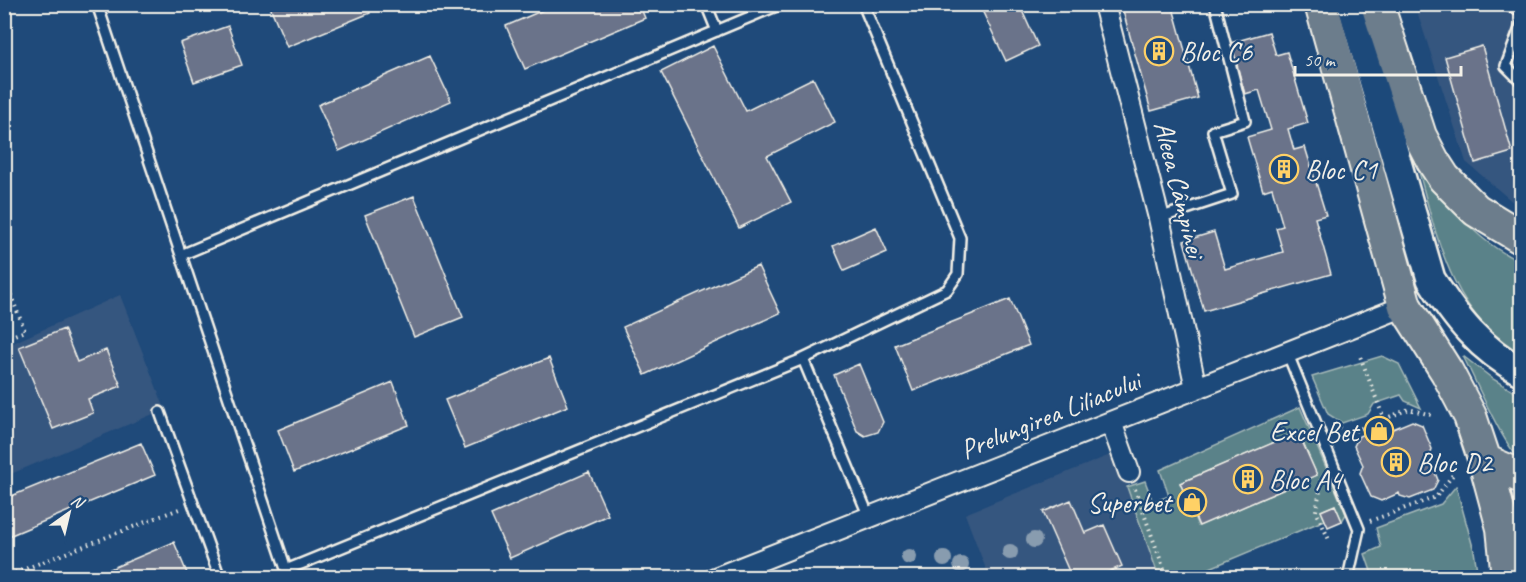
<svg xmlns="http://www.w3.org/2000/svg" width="1526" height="582" viewBox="0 0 1526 582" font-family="Caveat,sans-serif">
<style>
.built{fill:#36567f}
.green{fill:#5a8289;stroke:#a7bab8;stroke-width:1.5;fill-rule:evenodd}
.building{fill:#6a738a;stroke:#f4f1e8;stroke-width:1.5}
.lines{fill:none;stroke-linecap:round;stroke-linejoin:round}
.lane-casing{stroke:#f4f1e8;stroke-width:14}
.street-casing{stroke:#f4f1e8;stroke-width:24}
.secondary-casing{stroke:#f4f1e8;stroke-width:32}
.primary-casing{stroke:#f4f1e8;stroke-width:36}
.path{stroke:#f4f1e8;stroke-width:4;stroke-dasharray:1.5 4.5;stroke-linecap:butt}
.lane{stroke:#1f4a7a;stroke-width:9}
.street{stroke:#1f4a7a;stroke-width:20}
.secondary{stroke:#1f4a7a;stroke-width:27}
.primary{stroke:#6c7d8c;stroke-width:32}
.tree{fill:#889caf}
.labels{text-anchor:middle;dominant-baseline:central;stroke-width:4.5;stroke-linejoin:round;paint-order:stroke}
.poi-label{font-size:28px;fill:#f4f1e8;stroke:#1f4a7a;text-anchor:start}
.street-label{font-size:28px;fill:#f4f1e8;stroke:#1f4a7a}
</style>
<rect width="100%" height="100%" fill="#1f4a7a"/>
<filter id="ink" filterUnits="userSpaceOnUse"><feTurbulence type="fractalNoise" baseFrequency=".0167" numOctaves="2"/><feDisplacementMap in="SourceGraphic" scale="12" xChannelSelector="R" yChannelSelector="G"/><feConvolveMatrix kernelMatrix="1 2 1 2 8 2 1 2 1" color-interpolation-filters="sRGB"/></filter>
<g filter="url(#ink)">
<path class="built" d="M1415,5H1521V209L1466,162Z
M120,295L165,409L6,476L4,472V347Z
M1115,453L1159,577H989L965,514Z"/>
<path class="green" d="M1413,150C1441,196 1470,239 1521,262V354C1447,314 1434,223 1413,150Z
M1382,356L1399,364L1421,408L1405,401L1401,395L1374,404L1368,414L1342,423L1328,414L1312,377Z
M1463,356L1493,379L1521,396V459C1505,450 1474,377 1463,356Z
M1300,407L1346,514L1342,521L1335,505L1321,511L1325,520L1210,568L1213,577H1159L1127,487L1145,481L1153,502L1169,496L1160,470ZM1298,432L1317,475L1198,526L1180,483Z
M1456,486L1474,551L1478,577H1373L1365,554L1381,547L1376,528L1441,504Z"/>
<path class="building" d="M269,4H367L370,13L287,47Z
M557,4H639L645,18L525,69L506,26Z
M979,4H1019L1038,46L1006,61Z
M1121,4H1172L1198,98L1151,111Z
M228,26L242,65L194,82L180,43Z
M1269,32L1276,55L1287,52L1308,123L1288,129L1294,150L1305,147L1326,215L1315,218L1331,274L1204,311L1184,241L1214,232L1225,269L1283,252L1276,228L1283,226L1272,188L1263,191L1247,137L1271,130L1259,90L1245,94L1230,43Z
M713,46L746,111L813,78L835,122L767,156L791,202L739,228L661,72Z
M1482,46L1512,152L1475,163L1445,57Z
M430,56L451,101L339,151L318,105Z
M414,196L463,317L414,337L365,215Z
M876,227L887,252L844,271L833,246Z
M758,266L780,313L645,375L623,327Z
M1010,299L1029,345L913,391L895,345Z
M64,329L77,362L106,350L121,386L88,399L93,413L53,429L19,347Z
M549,358L568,406L465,448L445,400Z
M859,364L883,422L878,432L865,436L857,431L834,375Z
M393,382L409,425L294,472L278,430Z
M1412,421L1422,425L1432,449L1429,458L1438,480L1433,490L1410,499L1400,496L1399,493L1381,501L1371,497L1360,473L1363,465L1354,446L1359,436L1383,426L1393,429Z
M1298,432L1317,475L1199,526L1180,483Z
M141,443L155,475L4,538V499Z
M589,472L608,515L510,558L491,515Z
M1071,500L1085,533L1104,525L1122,566L1106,573L1108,578H1072L1043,512Z
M1335,505L1342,521L1328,527L1321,511Z
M174,542L189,578H89Z"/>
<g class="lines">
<g class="lane-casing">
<path id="lane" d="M97,4L289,578
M706,4L717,31
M1506,4L1522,11
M1522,23L1506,66L1522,82
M1159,218L1232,194L1213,131L1245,121L1215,4
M181,255L781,4
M1287,352L1359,529L1348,578
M803,359L869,517
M160,412L220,578
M286,570L803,359L947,290L958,274L960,238L863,4"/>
</g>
<g class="street-casing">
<path id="street" d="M1104,4L1159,218L1196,388
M1111,422L1129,472
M715,578L1405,306"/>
</g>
<g class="secondary-casing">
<path id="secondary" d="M1351,4L1431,279C1457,320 1479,348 1522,372"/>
</g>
<g class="primary-casing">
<path id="primary" d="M1321,4L1405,306L1447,372L1470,416L1485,461L1503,528L1508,578
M1377,4L1420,136L1433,161L1444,178L1476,210L1522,238
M1485,461L1522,477"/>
</g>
<path class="path" d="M4,278L25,331L4,339
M1384,419L1409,409L1431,415
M1334,424L1349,433L1384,419L1360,356
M1322,480L1316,511L1330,542
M1135,489L1167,578
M1370,521L1436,497L1455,472
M4,577L179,509"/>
<use href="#lane" class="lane"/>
<use href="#street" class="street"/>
<use href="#secondary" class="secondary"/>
<use href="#primary" class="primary"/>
</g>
<g class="tree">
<circle cx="1034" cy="540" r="8"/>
<circle cx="1010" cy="552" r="8"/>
<circle cx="909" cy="557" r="8"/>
<circle cx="944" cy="559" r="8"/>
<circle cx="961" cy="565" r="8"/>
</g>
</g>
<defs>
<g id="building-ring" transform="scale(1.5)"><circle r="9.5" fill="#1f4a7a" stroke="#ffd166" stroke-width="1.5"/><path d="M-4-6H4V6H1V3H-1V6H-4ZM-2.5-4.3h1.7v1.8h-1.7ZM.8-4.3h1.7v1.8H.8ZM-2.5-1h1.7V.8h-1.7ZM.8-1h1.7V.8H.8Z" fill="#ffd166"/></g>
<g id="shop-ring" transform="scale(1.5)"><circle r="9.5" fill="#1f4a7a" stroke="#ffd166" stroke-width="1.5"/><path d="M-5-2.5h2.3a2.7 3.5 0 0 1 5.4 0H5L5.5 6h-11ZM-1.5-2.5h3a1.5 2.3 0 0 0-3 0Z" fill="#ffd166"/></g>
</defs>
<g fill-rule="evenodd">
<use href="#building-ring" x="1159" y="51"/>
<use href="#building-ring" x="1284" y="169"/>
<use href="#shop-ring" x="1379" y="431"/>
<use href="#building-ring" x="1396" y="462"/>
<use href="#building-ring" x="1248" y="479"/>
<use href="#shop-ring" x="1192" y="502"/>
</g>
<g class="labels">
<g class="poi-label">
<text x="1180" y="51">Bloc C6</text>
<text x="1305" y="169">Bloc C1</text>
<text x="1358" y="431" text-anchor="end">Excel Bet</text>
<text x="1417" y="462">Bloc D2</text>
<text x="1269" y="479">Bloc A4</text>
<text x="1171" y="502" text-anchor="end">Superbet</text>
</g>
<g class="street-label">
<text transform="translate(1180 189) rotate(76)">Aleea Câmpinei</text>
<text transform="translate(1050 415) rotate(-22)">Prelungirea Liliacului</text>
</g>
</g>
<rect width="1526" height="582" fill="none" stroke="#1f4a7a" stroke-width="24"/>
<rect x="12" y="12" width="1502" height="558" fill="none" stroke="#f4f1e8" stroke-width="2" filter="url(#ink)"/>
<g transform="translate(69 513) rotate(34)" stroke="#1f4a7a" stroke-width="4.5" paint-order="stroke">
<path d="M0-4.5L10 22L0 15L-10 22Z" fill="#f4f1e8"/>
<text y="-9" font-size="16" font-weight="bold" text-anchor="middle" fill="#f4f1e8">N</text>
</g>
<path d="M1295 66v9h166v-9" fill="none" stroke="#f4f1e8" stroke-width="3"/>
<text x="1304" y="66" font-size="18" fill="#f4f1e8" stroke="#1f4a7a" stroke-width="4.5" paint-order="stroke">50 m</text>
</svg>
